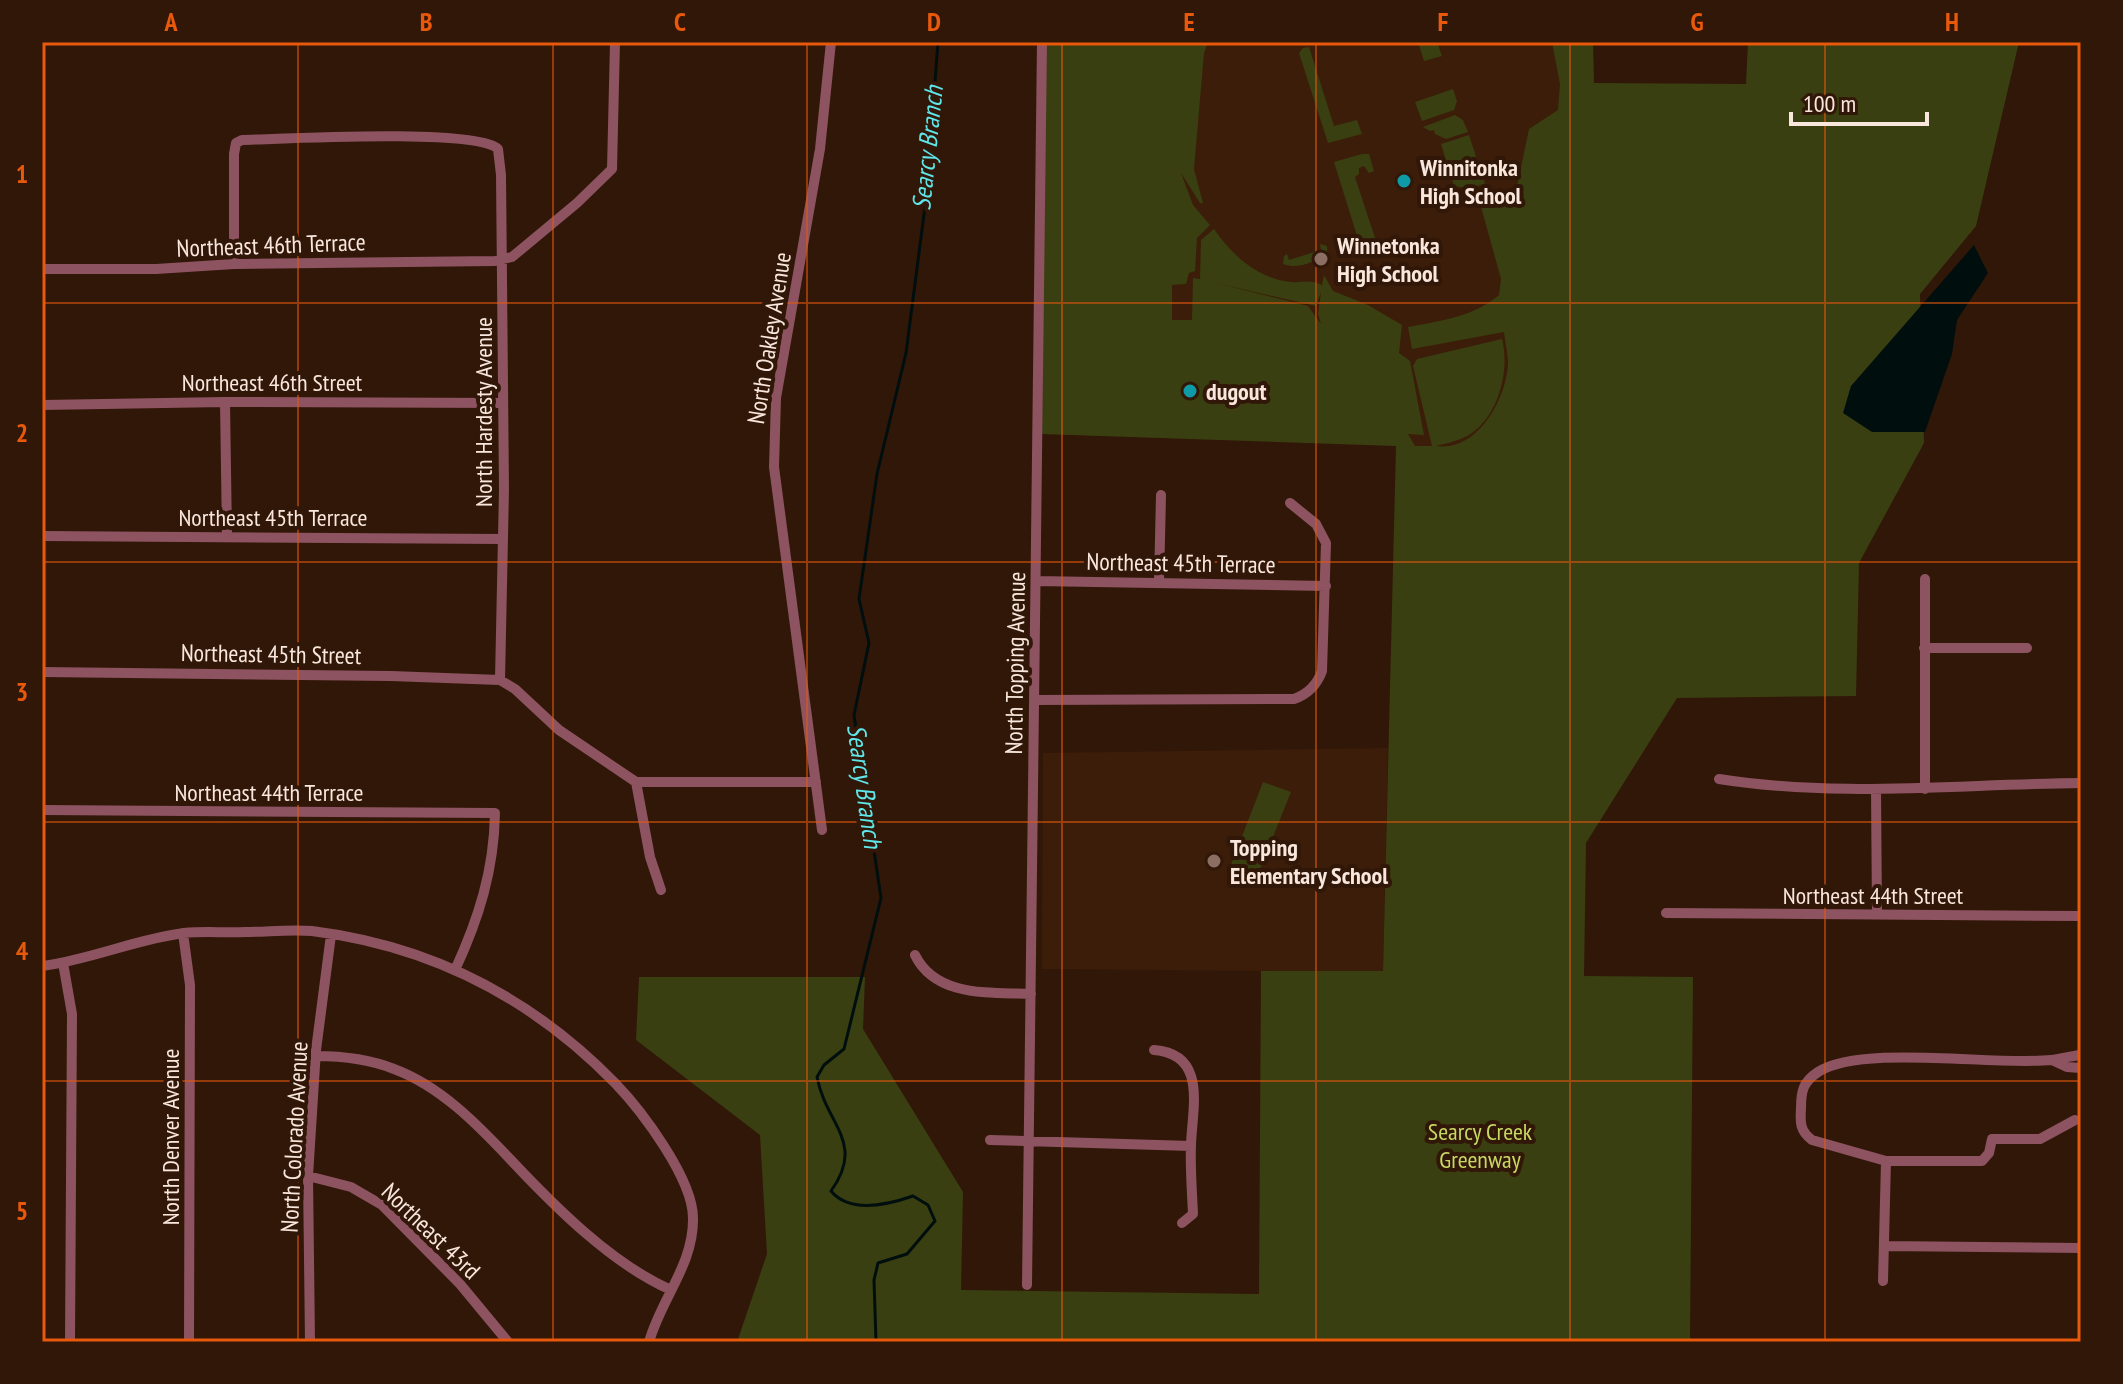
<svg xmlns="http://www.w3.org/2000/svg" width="2123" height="1384" viewBox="0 0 2123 1384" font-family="'PT Sans Narrow',sans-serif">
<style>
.built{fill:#3c1d09}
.green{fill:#393f10;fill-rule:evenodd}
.water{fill:#010e0e}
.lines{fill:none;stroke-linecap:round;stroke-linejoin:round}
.stream{stroke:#010e0e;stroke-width:3}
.minor{stroke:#8d5360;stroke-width:10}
.grid{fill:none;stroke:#e8590c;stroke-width:2;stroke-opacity:0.55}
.culture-dot{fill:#0f9aa8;stroke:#311708;stroke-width:3}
.education-dot{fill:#8d6e63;stroke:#311708;stroke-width:3}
.labels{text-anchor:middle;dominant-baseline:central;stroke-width:8;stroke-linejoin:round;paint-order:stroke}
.poi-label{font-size:24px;font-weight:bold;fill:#f9e7dd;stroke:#311708;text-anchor:start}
.street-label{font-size:24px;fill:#f9e7dd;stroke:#311708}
.park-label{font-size:24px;fill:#c7d962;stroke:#311708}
.water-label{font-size:26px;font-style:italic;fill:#5ee6e9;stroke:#311708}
.neatline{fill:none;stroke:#e8590c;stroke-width:3}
.grid-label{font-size:26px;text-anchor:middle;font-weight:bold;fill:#e8590c}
</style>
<rect width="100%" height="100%" fill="#311708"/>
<path class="built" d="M1049,42H1593L1601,452L1042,434Z
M42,542H47V666H42Z
M1388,748L1383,972L1042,969L1043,753Z"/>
<path class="green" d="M1045,42H1208L1204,53L1194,169L1203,203H1200L1181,173L1193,205L1210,225L1197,238L1195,271L1189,273L1186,284L1172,285V320H1192L1193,278L1200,279L1201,240L1214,229C1232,255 1258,279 1291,282C1304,283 1310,279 1322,285L1324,275L1333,291L1368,305L1402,325L1399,353L1410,361L1424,435L1408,434L1415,446H1432L1413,366L1417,359L1502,339C1510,370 1499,414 1472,433C1462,440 1448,443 1436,446C1477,452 1506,400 1508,364C1508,354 1505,342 1504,332L1412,349L1408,327C1440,321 1473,317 1499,295L1501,279L1480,203L1484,196L1490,193C1497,200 1507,202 1515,196L1529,129L1558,110L1560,84L1552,42H1593L1594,83L1746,84L1748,42H2019L1976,226L1920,294L1924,443L1859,563L1856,696L1677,698L1586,843L1584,976L1693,977L1690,1342H737L767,1254L760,1135L636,1040L639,977H865L863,1029L963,1192L961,1290L1259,1294L1261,971H1383L1396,446L1042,434ZM1216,283L1316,306L1321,292L1318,314L1321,324L1308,306Z
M1418,42H1437L1442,56L1424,61Z
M1309,47L1334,126L1357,120L1362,134L1328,143L1299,53L1303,48Z
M1453,89L1457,101L1454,110L1422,121L1415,102Z
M1455,115L1463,120L1468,132L1446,139L1435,134L1434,130L1430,131L1423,127Z
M1469,135L1485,184L1467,188L1454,186L1441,144Z
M1362,154H1369L1374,171L1369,173L1364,166L1359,168V174L1355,177L1375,238L1362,242L1358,239L1334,162Z
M1320,244L1327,246V252C1316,262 1298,270 1283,264L1284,256L1287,254L1289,260L1321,250Z
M1263,782L1291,792L1254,884L1227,875Z"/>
<path class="water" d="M1974,245L1988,273L1957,320L1952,354L1925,432H1872L1843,413L1851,386Z"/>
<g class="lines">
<path class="stream" d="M876,1342L874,1280L878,1263L907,1254L935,1221L928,1205L913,1196C890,1204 850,1214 831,1191C866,1142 826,1125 817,1077L824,1065L844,1049L881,898L854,715L869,643L859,599L877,474L906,353L926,199L938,42"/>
<path class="minor" d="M234,264V154L236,143L242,140C282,139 476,128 498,149L501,175L504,489L500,680
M42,269H156L234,264L495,261L512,257L577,203L612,169L615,42
M225,402L227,536
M42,405L225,402L503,403
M42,536L503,539
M1925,579V789
M1036,581L1326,586
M1159,583L1161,495
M1924,648H2027
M42,672L391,676L500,680L515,689L559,730L636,782L650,857L661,890
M1034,700L1294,699C1308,694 1317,685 1322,671L1326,543L1316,524L1290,503
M1719,779C1839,798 1960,784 2081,783
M636,782H816
M1876,789L1877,915
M42,810L495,813C494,870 479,918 455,970
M822,830L774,467L776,398L820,149L831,42
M1666,913L2081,916
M183,933L190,985L189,1342
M915,955C936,998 991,992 1031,994
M63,963L72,1014L70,1342
M42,966C90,960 136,939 184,933C204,931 225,933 245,932C267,932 290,929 312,931C432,946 531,997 615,1083C642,1111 693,1179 693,1218C694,1264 661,1299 649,1342
M1154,1050C1208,1054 1192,1109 1191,1145C1190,1168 1192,1191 1193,1214L1182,1223
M316,1056C343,1056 369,1059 394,1069C440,1086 477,1124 510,1159C555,1207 612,1264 671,1290
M2052,1060L2067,1067L2081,1068
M2075,1120L2040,1139H1992L1989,1153L1982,1161H1886L1812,1140C1800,1131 1800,1123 1801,1108C1801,1091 1803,1082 1818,1072C1863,1044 1994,1066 2051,1060C2061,1059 2070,1056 2081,1055
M990,1140L1191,1146
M308,1176L351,1187L382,1205L460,1284L508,1342
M1884,1246L2081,1248
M1883,1281L1886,1161
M1027,1285L1042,42
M310,1342L308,1176L316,1050L331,935"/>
</g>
<path class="grid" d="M298,42V1342M553,42V1342M807,42V1342M1062,42V1342M1316,42V1342M1570,42V1342M1825,42V1342M42,303H2081M42,562H2081M42,822H2081M42,1081H2081"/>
<g class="culture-dot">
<circle cx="1404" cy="181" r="8"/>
<circle cx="1190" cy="391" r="8"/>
</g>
<g class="education-dot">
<circle cx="1321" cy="259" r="8"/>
<circle cx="1214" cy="861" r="8"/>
</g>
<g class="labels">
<g class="poi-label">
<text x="1420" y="167">Winnitonka<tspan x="1420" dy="28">High School</tspan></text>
<text x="1337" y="245">Winnetonka<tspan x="1337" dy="28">High School</tspan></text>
<text x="1206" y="391">dugout</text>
<text x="1230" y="847">Topping<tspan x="1230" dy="28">Elementary School</tspan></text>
</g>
<g class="street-label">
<text transform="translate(271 245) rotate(-2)">Northeast 46th Terrace</text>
<text transform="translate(769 338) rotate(-81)">North Oakley Avenue</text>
<text x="272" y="382">Northeast 46th Street</text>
<text transform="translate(483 412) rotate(-90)">North Hardesty Avenue</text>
<text x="273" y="517">Northeast 45th Terrace</text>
<text transform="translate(1181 563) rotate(1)">Northeast 45th Terrace</text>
<text transform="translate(271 654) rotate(1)">Northeast 45th Street</text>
<text transform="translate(1015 663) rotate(-89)">North Topping Avenue</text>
<text x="269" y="792">Northeast 44th Terrace</text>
<text x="1873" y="895">Northeast 44th Street</text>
<text transform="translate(170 1137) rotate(-90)">North Denver Avenue</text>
<text transform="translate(294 1137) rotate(-87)">North Colorado Avenue</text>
<text transform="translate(431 1231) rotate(44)">Northeast 43rd</text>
</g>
<g class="park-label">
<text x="1480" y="1131">Searcy Creek<tspan x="1480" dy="28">Greenway</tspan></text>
</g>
<g class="water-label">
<text transform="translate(927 148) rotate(-84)">Searcy Branch</text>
<text transform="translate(865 786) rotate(82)">Searcy Branch</text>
</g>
</g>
<rect width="2123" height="1384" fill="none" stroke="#311708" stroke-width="88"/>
<path d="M1791 112v12h136v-12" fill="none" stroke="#f9e7dd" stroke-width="4"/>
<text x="1803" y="112" font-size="24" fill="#f9e7dd" stroke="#311708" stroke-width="6" paint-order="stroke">100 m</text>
<rect x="44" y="44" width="2035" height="1296" class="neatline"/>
<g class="grid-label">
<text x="171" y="31">A</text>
<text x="426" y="31">B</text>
<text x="680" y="31">C</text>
<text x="934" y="31">D</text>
<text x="1189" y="31">E</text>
<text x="1443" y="31">F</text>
<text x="1697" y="31">G</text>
<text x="1952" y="31">H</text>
<text x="22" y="183">1</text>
<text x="22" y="442">2</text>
<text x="22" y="701">3</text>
<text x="22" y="960">4</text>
<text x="22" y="1220">5</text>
</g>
</svg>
